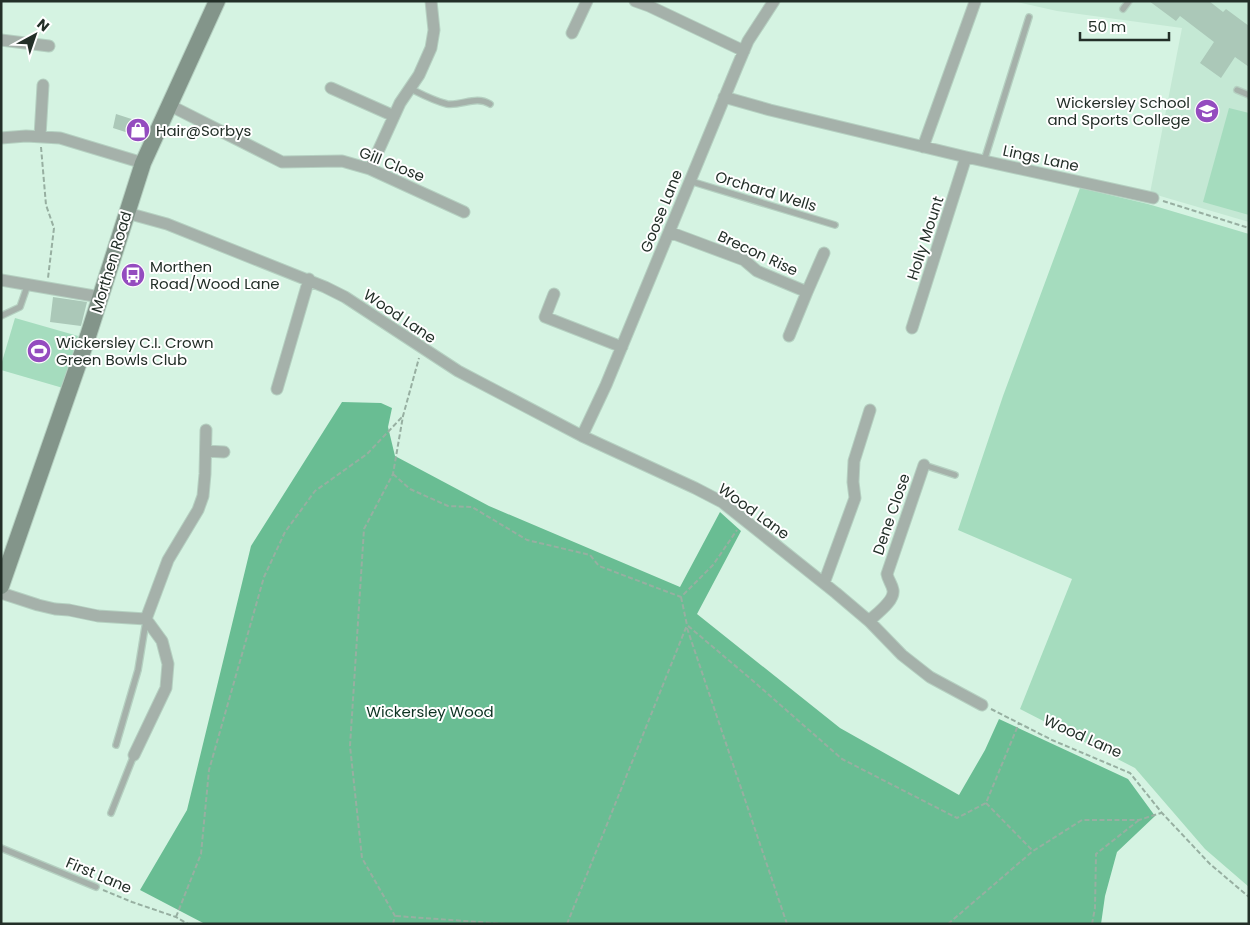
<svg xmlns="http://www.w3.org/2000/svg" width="1250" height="925" viewBox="0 0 1250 925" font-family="Poppins,sans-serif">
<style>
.built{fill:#c4e8d4}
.green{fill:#a5dcbe}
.forest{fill:#69bd93}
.building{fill:#abc8b8}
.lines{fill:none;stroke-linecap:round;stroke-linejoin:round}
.service-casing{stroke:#b5d0c1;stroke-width:8}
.minor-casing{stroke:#b5d0c1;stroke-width:13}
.secondary-casing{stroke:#b5d0c1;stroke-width:18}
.path{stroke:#97afa1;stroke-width:2;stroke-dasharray:5 2.5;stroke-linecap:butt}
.service{stroke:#a5b1aa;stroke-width:5.5}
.minor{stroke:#a5b1aa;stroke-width:11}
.secondary{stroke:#83958a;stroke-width:16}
.labels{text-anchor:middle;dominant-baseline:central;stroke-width:4;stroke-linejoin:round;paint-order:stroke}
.poi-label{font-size:15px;fill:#232f28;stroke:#fff;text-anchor:start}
.street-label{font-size:15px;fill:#232f28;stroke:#fff}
.park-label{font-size:15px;fill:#0c3221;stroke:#fff}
</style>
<rect width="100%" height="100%" fill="#d5f3e2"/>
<path class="built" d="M1013,1H1249V222L1150,193L1182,28L1057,11Z"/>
<path class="green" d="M1229,108L1249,113V215L1203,202Z
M1080,188L1148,204L1249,234V887L1205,849L1135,768L1020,709L1072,579L958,530L1003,396Z
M15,318L78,336L63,388L1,370V365Z"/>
<path class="forest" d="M342,402L381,403L392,408L388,427L395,456L489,506L680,587L720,512L741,531L697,614L840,728L959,795L985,750L999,719L1128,779L1155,816L1117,852L1105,896L1101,924H205L140,890L187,810L251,546Z"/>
<path class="building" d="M1149,1H1209L1223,12L1226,9L1249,26V67L1235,57L1221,78L1200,63L1214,42L1180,16L1176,21Z
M116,114L147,124L141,137L113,128Z
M53,297L87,302L81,326L50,322Z"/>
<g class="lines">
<g class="service-casing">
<path id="service" d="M1123,9L1129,1
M409,88C421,94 434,101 447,104C462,106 476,95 490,104
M1237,90L1249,95
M984,161L1029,17
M690,181L835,225
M1,316L20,307L28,284
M924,465L955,475
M116,745L138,670L146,621
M111,813L134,755
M1,848L96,887"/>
</g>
<g class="minor-casing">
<path id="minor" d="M635,1L649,6L744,51
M572,33L587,1
M1,40L49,46
M331,88L394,116
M724,97L770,110L966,157L1153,198
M169,105L282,162L342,161L370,169L464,212
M40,136L43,85
M1,138L26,136L60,138L143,163
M923,147L975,2
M370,169L400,103L419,75L431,48L434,30L431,1
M127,213L167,224L325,287L345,297L458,371L582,436L695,488L722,502L836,593L869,621L902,655L930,677L982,705
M669,232L744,260L757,271L807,292L789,336
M1,280L100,297
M807,292L824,253
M554,294L545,317L622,347
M912,328L966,157
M277,389L309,279
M582,436L606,385L737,67L748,41L774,1
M206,451L224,452
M824,583L855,498L853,482L854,461L870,410
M1,593L38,605L55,609L69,610L98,616L146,619L168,560L198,510L203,496L205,474L206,430
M869,621C876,614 895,601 893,590C892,584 888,580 887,574L924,465
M134,755L166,688L168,664L162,641L146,619"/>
</g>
<g class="secondary-casing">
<path id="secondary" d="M1,586L88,336L143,163L217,1"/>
</g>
<path class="path" d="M41,147L46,205L54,228L48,278
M1163,201L1249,228
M393,474L410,489L448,506L472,507L527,540L590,555L599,566L681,597L713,565L737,530
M681,597L687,625L752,680L842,759L957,818L986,803L1019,723
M687,628L787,924
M991,709L1052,740L1130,773L1162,813L1210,864L1249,897
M986,803L1033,851
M103,890L132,902L176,917L188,924
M396,916L506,924
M176,917L201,854L209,770L264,577L285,532L315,491L367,454L403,416
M393,924L395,916L362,858L350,746L364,529L393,474L403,416L419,358
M567,924L687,625
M948,924L1033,851L1082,820H1139L1161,813
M1092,924L1095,908L1096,854L1139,820"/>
<use href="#service" class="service"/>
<use href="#minor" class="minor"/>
<use href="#secondary" class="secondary"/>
</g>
<defs>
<g id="school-disc" transform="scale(1.25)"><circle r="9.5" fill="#944cbf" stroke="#fff"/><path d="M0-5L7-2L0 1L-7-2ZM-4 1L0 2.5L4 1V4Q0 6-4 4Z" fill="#fff"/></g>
<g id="shop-disc" transform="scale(1.25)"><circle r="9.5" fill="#944cbf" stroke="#fff"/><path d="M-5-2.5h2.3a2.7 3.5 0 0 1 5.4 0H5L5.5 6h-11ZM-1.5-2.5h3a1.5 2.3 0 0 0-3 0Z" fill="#fff"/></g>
<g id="bus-disc" transform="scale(1.25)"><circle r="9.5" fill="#944cbf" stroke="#fff"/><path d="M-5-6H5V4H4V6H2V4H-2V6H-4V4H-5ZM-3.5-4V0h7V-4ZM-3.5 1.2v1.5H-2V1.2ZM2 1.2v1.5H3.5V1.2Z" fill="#fff"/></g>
<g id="stadium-disc" transform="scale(1.25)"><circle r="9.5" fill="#944cbf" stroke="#fff"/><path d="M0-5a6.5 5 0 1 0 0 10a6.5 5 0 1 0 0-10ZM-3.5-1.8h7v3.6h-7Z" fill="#fff"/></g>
</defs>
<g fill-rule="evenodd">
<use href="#school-disc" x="1207" y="111"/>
<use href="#shop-disc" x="138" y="130"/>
<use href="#bus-disc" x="133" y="275"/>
<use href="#stadium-disc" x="39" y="351"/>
</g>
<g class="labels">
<g class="poi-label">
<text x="1190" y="102" text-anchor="end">Wickersley School<tspan x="1190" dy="17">and Sports College</tspan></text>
<text x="156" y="130">Hair@Sorbys</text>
<text x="150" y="266">Morthen<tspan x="150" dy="17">Road/Wood Lane</tspan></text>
<text x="56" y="342">Wickersley C.I. Crown<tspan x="56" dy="17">Green Bowls Club</tspan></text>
</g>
<g class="street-label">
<text transform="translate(1041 158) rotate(12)">Lings Lane</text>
<text transform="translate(392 164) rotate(22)">Gill Close</text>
<text transform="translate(766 191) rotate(17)">Orchard Wells</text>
<text transform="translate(661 211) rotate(-68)">Goose Lane</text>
<text transform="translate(925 238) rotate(-72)">Holly Mount</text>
<text transform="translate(758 253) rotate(25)">Brecon Rise</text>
<text transform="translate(111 262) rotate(-73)">Morthen Road</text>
<text transform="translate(400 316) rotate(34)">Wood Lane</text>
<text transform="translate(754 511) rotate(36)">Wood Lane</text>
<text transform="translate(891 514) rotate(-71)">Dene Close</text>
<text transform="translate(1083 736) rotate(24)">Wood Lane</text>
<text transform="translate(99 875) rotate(23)">First Lane</text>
</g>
<g class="park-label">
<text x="430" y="711">Wickersley Wood</text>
</g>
</g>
<rect width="1250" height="925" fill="none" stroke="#232f28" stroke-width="5"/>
<g transform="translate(35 35) rotate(40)" stroke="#ffffff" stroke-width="4" paint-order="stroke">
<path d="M0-4L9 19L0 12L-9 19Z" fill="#232f28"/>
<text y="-8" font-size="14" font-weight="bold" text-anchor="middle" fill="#232f28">N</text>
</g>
<path d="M1080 32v8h89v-8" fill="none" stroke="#232f28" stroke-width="2.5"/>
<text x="1088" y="32" font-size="15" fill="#232f28" stroke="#ffffff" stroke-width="4" paint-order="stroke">50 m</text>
</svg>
